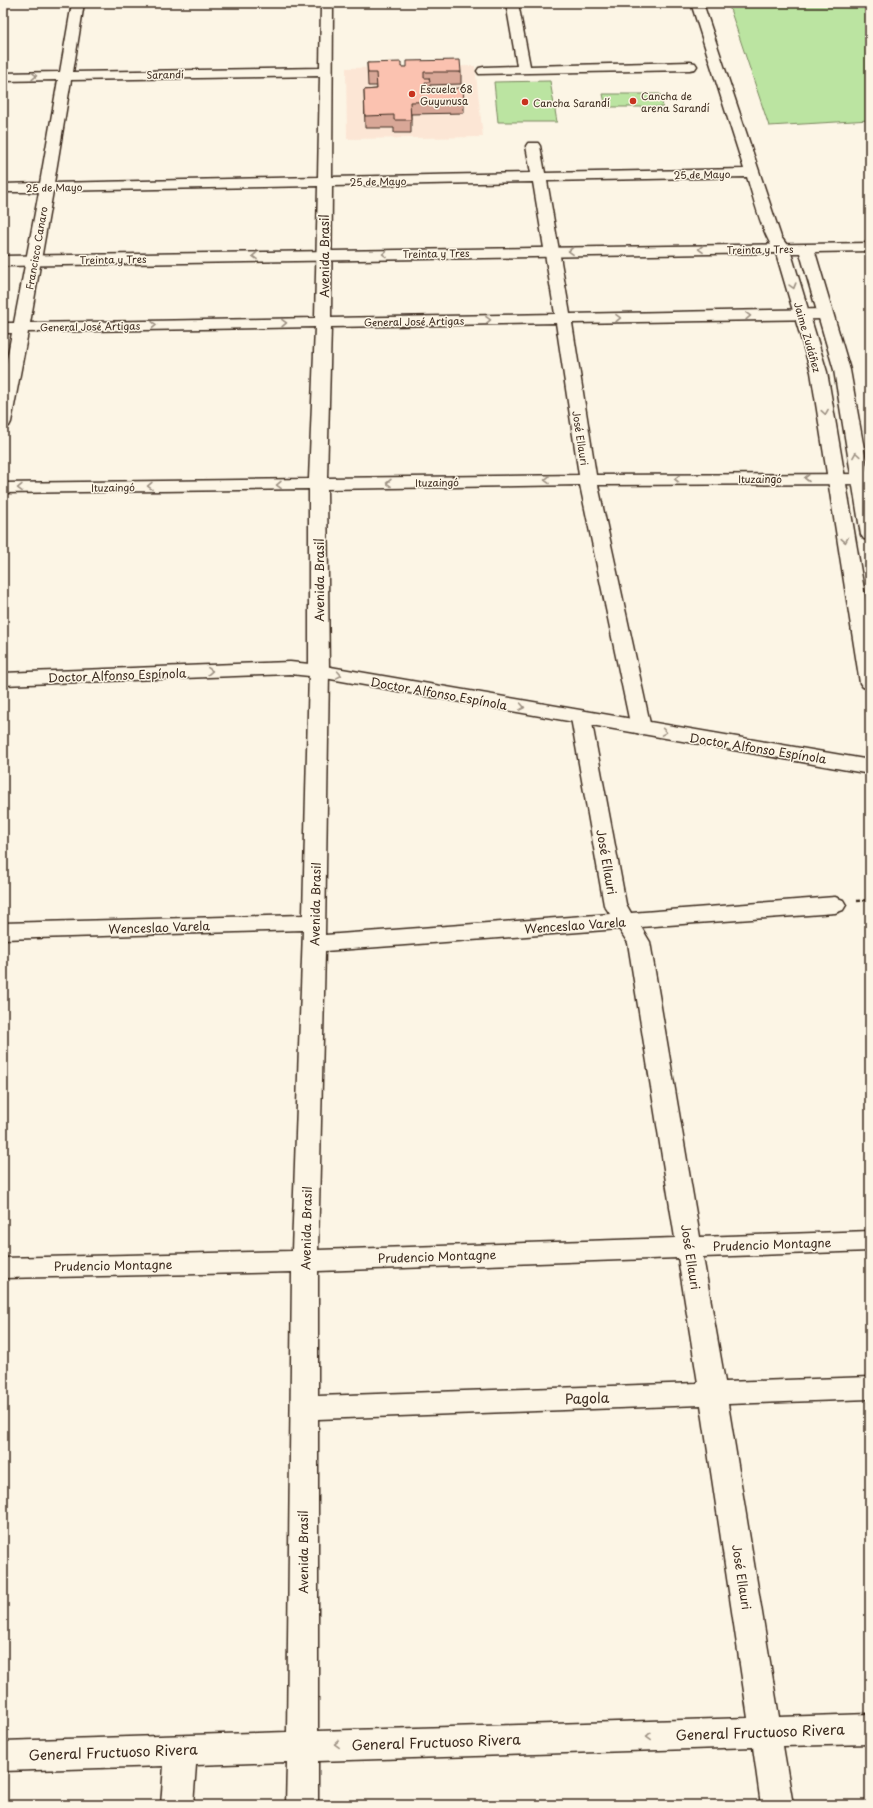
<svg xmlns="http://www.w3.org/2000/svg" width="873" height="1808" viewBox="0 0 873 1808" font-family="'Playpen Sans',sans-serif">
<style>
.built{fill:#fce6d5}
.green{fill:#bbe4a1;stroke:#7b8760}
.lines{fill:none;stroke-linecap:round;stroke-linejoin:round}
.street-casing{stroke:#3b2a1e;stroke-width:3}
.secondary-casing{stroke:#3b2a1e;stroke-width:3}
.path{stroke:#3b2a1e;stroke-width:2.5;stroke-dasharray:3 3;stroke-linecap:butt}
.street{fill:#fcf5e5;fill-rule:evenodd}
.secondary{fill:#fcf5e5;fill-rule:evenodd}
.wall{fill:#d8a797;stroke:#3b2a1e}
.building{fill:#fbc2b0;stroke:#3b2a1e}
.oneway{stroke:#9c9082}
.poi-dot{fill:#c8321e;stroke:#fcf5e5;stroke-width:1.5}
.labels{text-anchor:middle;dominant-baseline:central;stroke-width:3;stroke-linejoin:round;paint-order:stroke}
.far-street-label{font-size:10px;fill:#3b2a1e;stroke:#fcf5e5}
.far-poi-label{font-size:10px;fill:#3b2a1e;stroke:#fcf5e5;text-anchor:start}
.street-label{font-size:12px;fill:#3b2a1e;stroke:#fcf5e5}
.near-street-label{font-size:14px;fill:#3b2a1e;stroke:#fcf5e5}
</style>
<rect width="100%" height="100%" fill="#fcf5e5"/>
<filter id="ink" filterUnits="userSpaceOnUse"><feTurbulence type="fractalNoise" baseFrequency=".025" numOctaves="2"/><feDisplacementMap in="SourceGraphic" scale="8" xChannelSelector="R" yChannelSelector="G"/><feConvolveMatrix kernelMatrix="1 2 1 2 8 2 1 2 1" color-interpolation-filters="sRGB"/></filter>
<g filter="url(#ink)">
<path class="built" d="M475,66L483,137L347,139L346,68Z"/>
<path class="green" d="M728,3H870V120L769,126Z
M550,81L557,122H498L494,82Z
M603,94H660L663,107H606Z"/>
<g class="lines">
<g class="street-casing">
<path id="street" d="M72,3H84L73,72L320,68L321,3H333L332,177L531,173L526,146L528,143H538L540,146L545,173L744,169L691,3H703L781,237L789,248L787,251C784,252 781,253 778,252C765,246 752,192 747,177L547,181L570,314L825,309L831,311L833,314L831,317L825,319L572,323L596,475L870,474V484L598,485L651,728L648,732L641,734L634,732L631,728L580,485L327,489L329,671L325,935L610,914L604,905L571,718L574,714L581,712L588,714L591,718L626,904L631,913L835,897L843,900L846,905L843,910L835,913L641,927L650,942L700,1237L870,1231V1251L703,1257L725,1382L870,1377V1399L728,1404L779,1717L870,1714V1744L783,1746L793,1805H761L753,1747L318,1761V1805H286L287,1762L196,1765L193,1805H161L164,1766L3,1771V1741L287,1732L292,1272L3,1278V1258L292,1251L303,930L3,939V923L303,915L309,671V489L3,493V483L309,479L315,327L28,332L11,422L9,426L3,427V379L12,333H3V323H14L39,192H3V184L40,183L58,80L3,81V73L60,72ZM320,76L318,177L54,183L71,80ZM533,182L555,314L331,318L332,186ZM318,186L315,318L30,323L53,191ZM556,323L579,475L327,478L331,327ZM619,929L628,943L675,1238L318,1250L325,951ZM678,1258L698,1383L318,1396V1271ZM701,1405L748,1718L318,1731V1419Z
M506,3H518L530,66L690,62L695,63L697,66L695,69L690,70L479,74L477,71L479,68L484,67L517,66Z"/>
</g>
<g class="secondary-casing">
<path id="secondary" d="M870,243V251L815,252L850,370L870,483V540L864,539L861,535L834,370L800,253H791L827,372L870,625V689L863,687L860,683L811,372L776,253L3,266V256Z
M290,662L319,665L870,760V774L319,677L290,674L3,685V673Z"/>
</g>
<path class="path" d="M857,901L870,900"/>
<use href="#street" class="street"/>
<use href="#secondary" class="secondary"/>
</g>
<path class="wall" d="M367,63L401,67L461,72V84L430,85V89L464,101V113L411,114V133H394V128H365L364,90L377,89V86H368Z"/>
<path class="building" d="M460,60L461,72H424V78H429L430,82H425L426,89L463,88L464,101L410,102L411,120H394V115L365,116L364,90L377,89L376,73H368L367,63L401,62V67H407V61Z"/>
<defs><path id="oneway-chevron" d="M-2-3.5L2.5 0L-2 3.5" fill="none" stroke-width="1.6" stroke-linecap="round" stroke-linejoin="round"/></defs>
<g class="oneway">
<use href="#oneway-chevron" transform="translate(34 76) rotate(-1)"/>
<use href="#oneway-chevron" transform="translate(701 249) rotate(179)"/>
<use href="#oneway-chevron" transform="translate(571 251) rotate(179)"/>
<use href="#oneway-chevron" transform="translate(385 254) rotate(179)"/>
<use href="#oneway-chevron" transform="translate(255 256) rotate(179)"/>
<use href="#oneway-chevron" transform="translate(793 286) rotate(74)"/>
<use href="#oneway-chevron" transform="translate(748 316) rotate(-1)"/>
<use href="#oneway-chevron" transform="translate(618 318) rotate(-1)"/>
<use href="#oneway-chevron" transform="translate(488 320) rotate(-1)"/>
<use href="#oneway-chevron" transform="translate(284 323) rotate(-1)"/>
<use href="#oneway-chevron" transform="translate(154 325) rotate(-1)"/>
<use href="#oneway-chevron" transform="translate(825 412) rotate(81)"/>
<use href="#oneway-chevron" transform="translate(856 455) rotate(-99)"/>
<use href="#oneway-chevron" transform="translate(807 478) rotate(180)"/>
<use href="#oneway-chevron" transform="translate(677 479) rotate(180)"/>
<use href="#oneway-chevron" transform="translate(547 480) rotate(179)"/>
<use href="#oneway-chevron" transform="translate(389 483) rotate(179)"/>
<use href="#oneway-chevron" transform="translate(279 485) rotate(179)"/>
<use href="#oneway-chevron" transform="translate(150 486) rotate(179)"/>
<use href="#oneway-chevron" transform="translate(20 488) rotate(179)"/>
<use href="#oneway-chevron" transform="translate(845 540) rotate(80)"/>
<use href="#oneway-chevron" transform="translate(210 671) rotate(-2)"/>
<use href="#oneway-chevron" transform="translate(339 675) rotate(10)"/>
<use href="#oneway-chevron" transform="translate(522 707) rotate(10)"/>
<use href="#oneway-chevron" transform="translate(664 732) rotate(9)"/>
<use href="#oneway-chevron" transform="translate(649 1736) rotate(178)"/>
<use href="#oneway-chevron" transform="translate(337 1744) rotate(178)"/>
</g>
</g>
<g class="poi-dot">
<circle cx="412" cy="94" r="4"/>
<circle cx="633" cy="101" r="4"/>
<circle cx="525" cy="102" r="4"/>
</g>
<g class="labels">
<g class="far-street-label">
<text transform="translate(165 74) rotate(-1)">Sarandí</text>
<text transform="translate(702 174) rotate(-1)">25 de Mayo</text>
<text transform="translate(378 181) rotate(-1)">25 de Mayo</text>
<text transform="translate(54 187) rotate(-1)">25 de Mayo</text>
<text transform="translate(36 248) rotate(-80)">Francisco Canaro</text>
<text transform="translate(760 249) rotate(-1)">Treinta y Tres</text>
<text transform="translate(436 253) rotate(-1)">Treinta y Tres</text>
<text transform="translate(113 259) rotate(-1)">Treinta y Tres</text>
<text transform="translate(414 321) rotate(-1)">General José Artigas</text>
<text transform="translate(90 326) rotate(-1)">General José Artigas</text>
<text transform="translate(808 337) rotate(74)">Jaime Zudáñez</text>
<text transform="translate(581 438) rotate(81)">José Ellauri</text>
<text x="760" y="478">Ituzaingó</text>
<text transform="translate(437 482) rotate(-1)">Ituzaingó</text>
<text transform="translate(113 487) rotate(-1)">Ituzaingó</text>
</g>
<g class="far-poi-label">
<text x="420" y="88">Escuela 68<tspan x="420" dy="12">Guyunusa</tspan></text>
<text x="641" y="95">Cancha de<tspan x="641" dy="12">arena Sarandí</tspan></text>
<text x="533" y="102">Cancha Sarandí</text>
</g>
<g class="street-label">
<text transform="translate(324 256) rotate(-90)">Avenida Brasil</text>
<text transform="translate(319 580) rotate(-90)">Avenida Brasil</text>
<text transform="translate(117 675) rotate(-2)">Doctor Alfonso Espínola</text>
<text transform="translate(439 693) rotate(10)">Doctor Alfonso Espínola</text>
<text transform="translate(758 748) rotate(9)">Doctor Alfonso Espínola</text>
<text transform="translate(607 862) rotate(80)">José Ellauri</text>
<text transform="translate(315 904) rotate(-89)">Avenida Brasil</text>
<text transform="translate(575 925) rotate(-4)">Wenceslao Varela</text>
<text transform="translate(159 927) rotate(-2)">Wenceslao Varela</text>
<text transform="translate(306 1228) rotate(-89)">Avenida Brasil</text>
<text transform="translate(772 1244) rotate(-2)">Prudencio Montagne</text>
<text transform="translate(437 1256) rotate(-2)">Prudencio Montagne</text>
<text transform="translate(691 1257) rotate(81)">José Ellauri</text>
<text transform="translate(113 1265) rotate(-1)">Prudencio Montagne</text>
<text transform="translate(303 1552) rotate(-90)">Avenida Brasil</text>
<text transform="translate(742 1577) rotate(81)">José Ellauri</text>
</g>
<g class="near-street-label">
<text transform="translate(587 1398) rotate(-2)">Pagola</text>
<text transform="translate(760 1732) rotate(-2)">General Fructuoso Rivera</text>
<text transform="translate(436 1742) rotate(-2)">General Fructuoso Rivera</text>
<text transform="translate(113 1752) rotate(-2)">General Fructuoso Rivera</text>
</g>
</g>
<rect width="873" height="1808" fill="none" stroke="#fcf5e5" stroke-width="16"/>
<rect x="8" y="8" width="857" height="1792" fill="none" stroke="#3b2a1e" stroke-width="1.5" filter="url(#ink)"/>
</svg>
